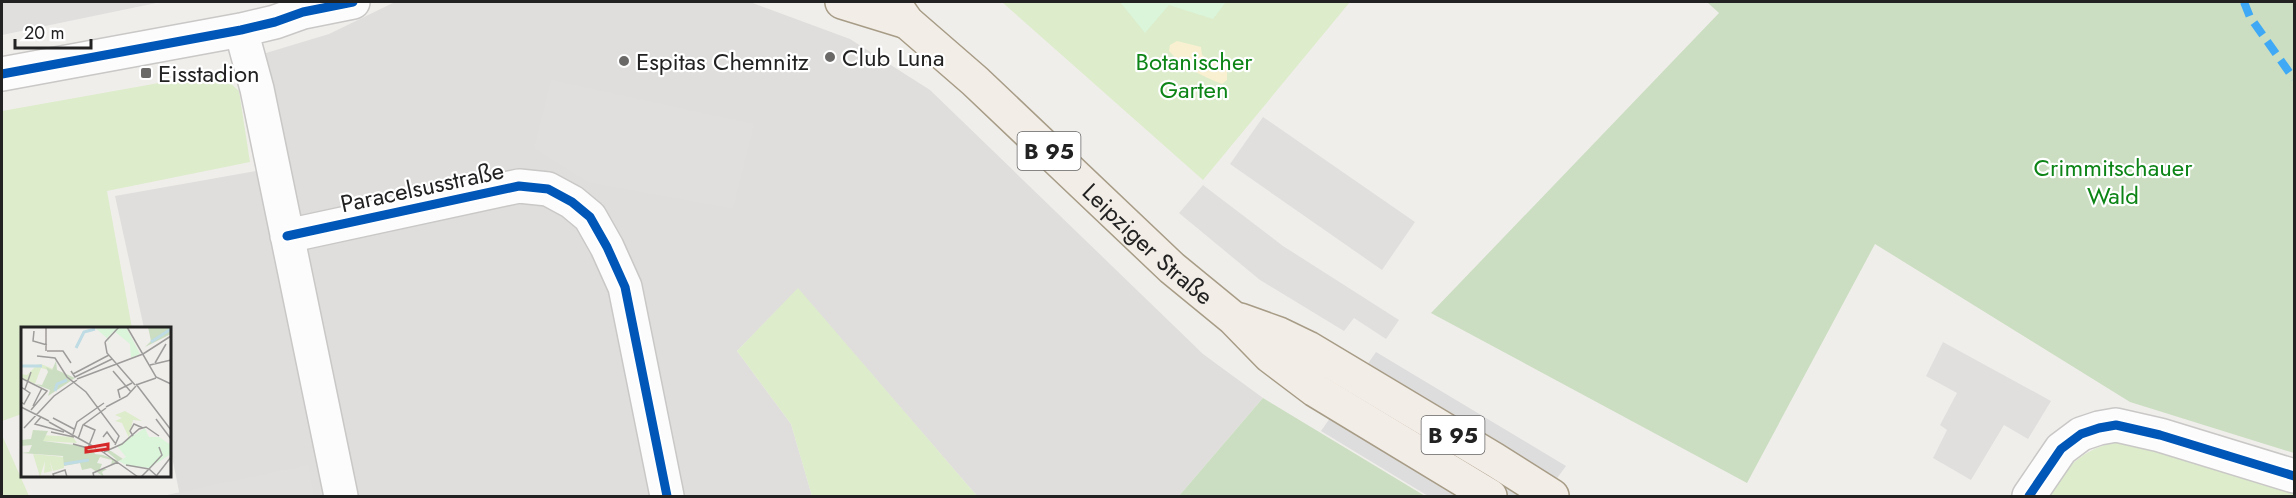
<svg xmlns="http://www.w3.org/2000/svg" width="2296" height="498" viewBox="0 0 2296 498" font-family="Jost,sans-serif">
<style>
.residential{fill:#dfdedc}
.grass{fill:#ddeccb}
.forest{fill:#cbdec1}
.sand{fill:#f8f0d0}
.park{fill:#daf5da}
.parking{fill:#e0dfde}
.pier{fill:#dedddd}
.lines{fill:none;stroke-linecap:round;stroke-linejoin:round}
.minor-casing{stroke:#c9c8c7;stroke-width:36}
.major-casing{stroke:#a79c86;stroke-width:36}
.minor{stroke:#fdfcfc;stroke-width:33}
.major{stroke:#f3ede7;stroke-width:33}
.quiet{stroke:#3fa9f5;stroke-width:8;stroke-dasharray:15 8;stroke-linecap:butt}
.cycleway-casing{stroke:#fff;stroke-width:13}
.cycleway{stroke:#0057b8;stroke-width:9}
.poi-dot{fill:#6a6968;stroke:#fff;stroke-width:2}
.labels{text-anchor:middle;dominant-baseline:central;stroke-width:4.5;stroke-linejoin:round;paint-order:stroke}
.shield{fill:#fff;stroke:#646464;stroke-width:1.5}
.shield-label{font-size:22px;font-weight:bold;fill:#222}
.poi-label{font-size:24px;fill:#222;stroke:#fff;text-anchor:start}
.park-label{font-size:24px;fill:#0c8416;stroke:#fff}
.street-label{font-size:24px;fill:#222;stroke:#fff}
.inset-river{fill:none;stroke:#bfdbe3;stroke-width:3}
.inset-road{fill:none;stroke:#9e9c9b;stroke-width:1.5}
.view{fill:#d62828;fill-opacity:0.15;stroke:#d62828;stroke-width:3}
.inset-edge{fill:none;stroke:#222;stroke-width:3}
</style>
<rect width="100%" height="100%" fill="#f0eeeb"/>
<path class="residential" d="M395,2H750L850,39L930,90L1203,354L1263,398L1179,496H977L798,289L737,351L791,424L812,496H180L170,447V328H144L115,196L279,167L266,53L329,34Z"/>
<path class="grass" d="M1002,2H1350L1203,180Z
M221,75L239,91L250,162L107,191L132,328H22V414L2,421V111L198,76Z
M798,288L977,496H812L791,424L737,351Z
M2,435L29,496H2Z
M2126,439L2294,490V496H2046C2071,461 2083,449 2126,439Z"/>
<path class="forest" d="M1707,2H2294V453L2130,402L1875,244L1747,483L1431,313L1719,13Z
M1263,398L1425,496H1179Z"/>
<path class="sand" d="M1177,41L1201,47L1202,55L1210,60L1227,65V80L1222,84C1202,76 1183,67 1169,51L1170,45Z"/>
<path class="park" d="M1120,2H1226L1213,19L1169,5L1145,33Z"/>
<path class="parking" d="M2,2H161L2,35Z
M551,80L754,124L733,209L590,183L534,148Z
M1263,117L1415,222L1382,270L1230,164Z
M1203,185L1283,246L1399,320L1386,339L1354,318L1344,331L1260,280L1179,213Z
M1943,342L2051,401L2028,439L2004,425L1971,480L1933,458L1947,430L1940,425L1957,393L1926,376Z
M308,465L314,496H162Z"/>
<path class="pier" d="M1376,352L1566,466L1544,496H1428L1321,431Z"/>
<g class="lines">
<g class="minor-casing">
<path id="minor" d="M241,30L257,89L341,496
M2,74L241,30L275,22L303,12L353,2
M287,236L519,186L548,189L572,202L590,217L607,247L625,287L667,496
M2029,496L2061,449L2081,434L2099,428L2116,425L2160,435L2294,476"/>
</g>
<g class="major-casing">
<g id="major">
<path d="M842,2L907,22"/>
<path id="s1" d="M893,2L907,22L975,81L1172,268L1233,318L1270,356L1315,390L1490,496"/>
<path d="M1240,320L1279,334L1308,348L1495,460L1552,496"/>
</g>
</g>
<use href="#minor" class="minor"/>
<use href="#major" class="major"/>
<path class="quiet" d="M2244,2L2250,17L2294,79"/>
<g class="cycleway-casing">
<path id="cycleway" d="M2,74L241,30L275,22L303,12L353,2
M287,236L519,186L548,189L572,202L590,217L607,247L625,287L667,496
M2029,496L2061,449L2081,434L2099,428L2116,425L2160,435L2294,476"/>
</g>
<use href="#cycleway" class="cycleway"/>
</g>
<g class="poi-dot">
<circle cx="830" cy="57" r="6"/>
<circle cx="624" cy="61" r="6"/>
<rect x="140" y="67" width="12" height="12" rx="3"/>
</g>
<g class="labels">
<g class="shield">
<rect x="1017.5" y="132" width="63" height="38" rx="4.5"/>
<rect x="1421.5" y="416" width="63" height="38" rx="4.5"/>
</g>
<g class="shield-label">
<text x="1049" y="151">B 95</text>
<text x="1453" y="435">B 95</text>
</g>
<g class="poi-label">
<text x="842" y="57">Club Luna</text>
<text x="636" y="61">Espitas Chemnitz</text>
<text x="158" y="73">Eisstadion</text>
</g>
<g class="park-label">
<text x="1194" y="61">Botanischer<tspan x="1194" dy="28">Garten</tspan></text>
<text x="2113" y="167">Crimmitschauer<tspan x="2113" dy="28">Wald</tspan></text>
</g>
<g class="street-label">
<text transform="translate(422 187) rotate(-12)">Paracelsusstraße</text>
<text stroke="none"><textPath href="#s1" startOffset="352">Leipziger Straße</textPath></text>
</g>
</g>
<g transform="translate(21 327)">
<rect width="150" height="150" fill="#f0eeeb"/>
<path d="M20,37L32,42L31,44L20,41L14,57L0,51V47L6,48L14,40H5ZM104,84L121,94L112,93L108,111L101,96L94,94L101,91L94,88ZM22,108L52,110L56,116L22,114ZM12,127L43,130V141L32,144L29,134L31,144L23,146L24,134L19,150Z" fill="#ddeccb"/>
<path d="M127,0H150V7L124,20L130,14ZM35,34L36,43L54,51L27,69L29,63L14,57L21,58L27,45L25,40L31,43ZM12,103L27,104L22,114L70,120L74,127L82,128L96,133L85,124H90L102,132L90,138L91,133L79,130L76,136L81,137L79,142H86L81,145L83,150L70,141L61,143L59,136L43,139L42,129L0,126L8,125L11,118L0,119V113L10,112Z" fill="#cbdec1"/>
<path d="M73,0H105L119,27L110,31L109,17L93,4L87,10L90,24L87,12ZM124,101L128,110H138L150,118V127L128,141L105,138L98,134L105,130L96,119Z" fill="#daf5da"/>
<path class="inset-river" d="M130,15L150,2M55,21L63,5L74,2M0,39H21M34,64L36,57L46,53M43,137L68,133"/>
<path class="inset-road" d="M25,0V24M106,0L135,50L150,57M13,4L12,14L26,18M84,15L86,26L114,58M84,15L98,0M26,24H42L50,36M16,29L34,31L46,50L65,65L98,109L94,118M134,36L145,17M129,38L150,33M50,44L54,50L91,32M92,44L110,65M52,47L88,28M0,51L26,64L10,83M56,52L122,27L150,9M115,57L150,103M115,58L135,51M0,60L9,66L3,77L0,75M4,62L10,45M99,71L97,63L111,56M12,79L21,61M0,80L28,94M85,80L106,69L115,59M20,90L14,97L43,105M32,91L53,102M135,92L150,112M28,95L75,121M3,101L33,69L56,53M30,105L53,110M52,107L56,95L83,76M112,109L109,104L113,97L122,101M82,110L86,105L94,116M57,112L62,98L85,81M52,117L67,121L74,103L63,98M79,123L117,150M83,125L101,117L118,102L125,100L138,109M105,138L128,142M128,142L141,128L138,120M136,148L150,130M33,150L32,147L44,143L46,150M73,150L72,146L97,135M120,150L128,142L137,150"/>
<path class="view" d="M87,117V122L65,125V121Z"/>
<rect width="150" height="150" class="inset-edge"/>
</g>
<rect width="2296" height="498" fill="none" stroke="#222222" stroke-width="6"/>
<path d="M15 39v9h76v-9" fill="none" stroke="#222222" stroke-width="3"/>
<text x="24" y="39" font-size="18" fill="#222222" stroke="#ffffff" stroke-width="4.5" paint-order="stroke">20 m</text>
</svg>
